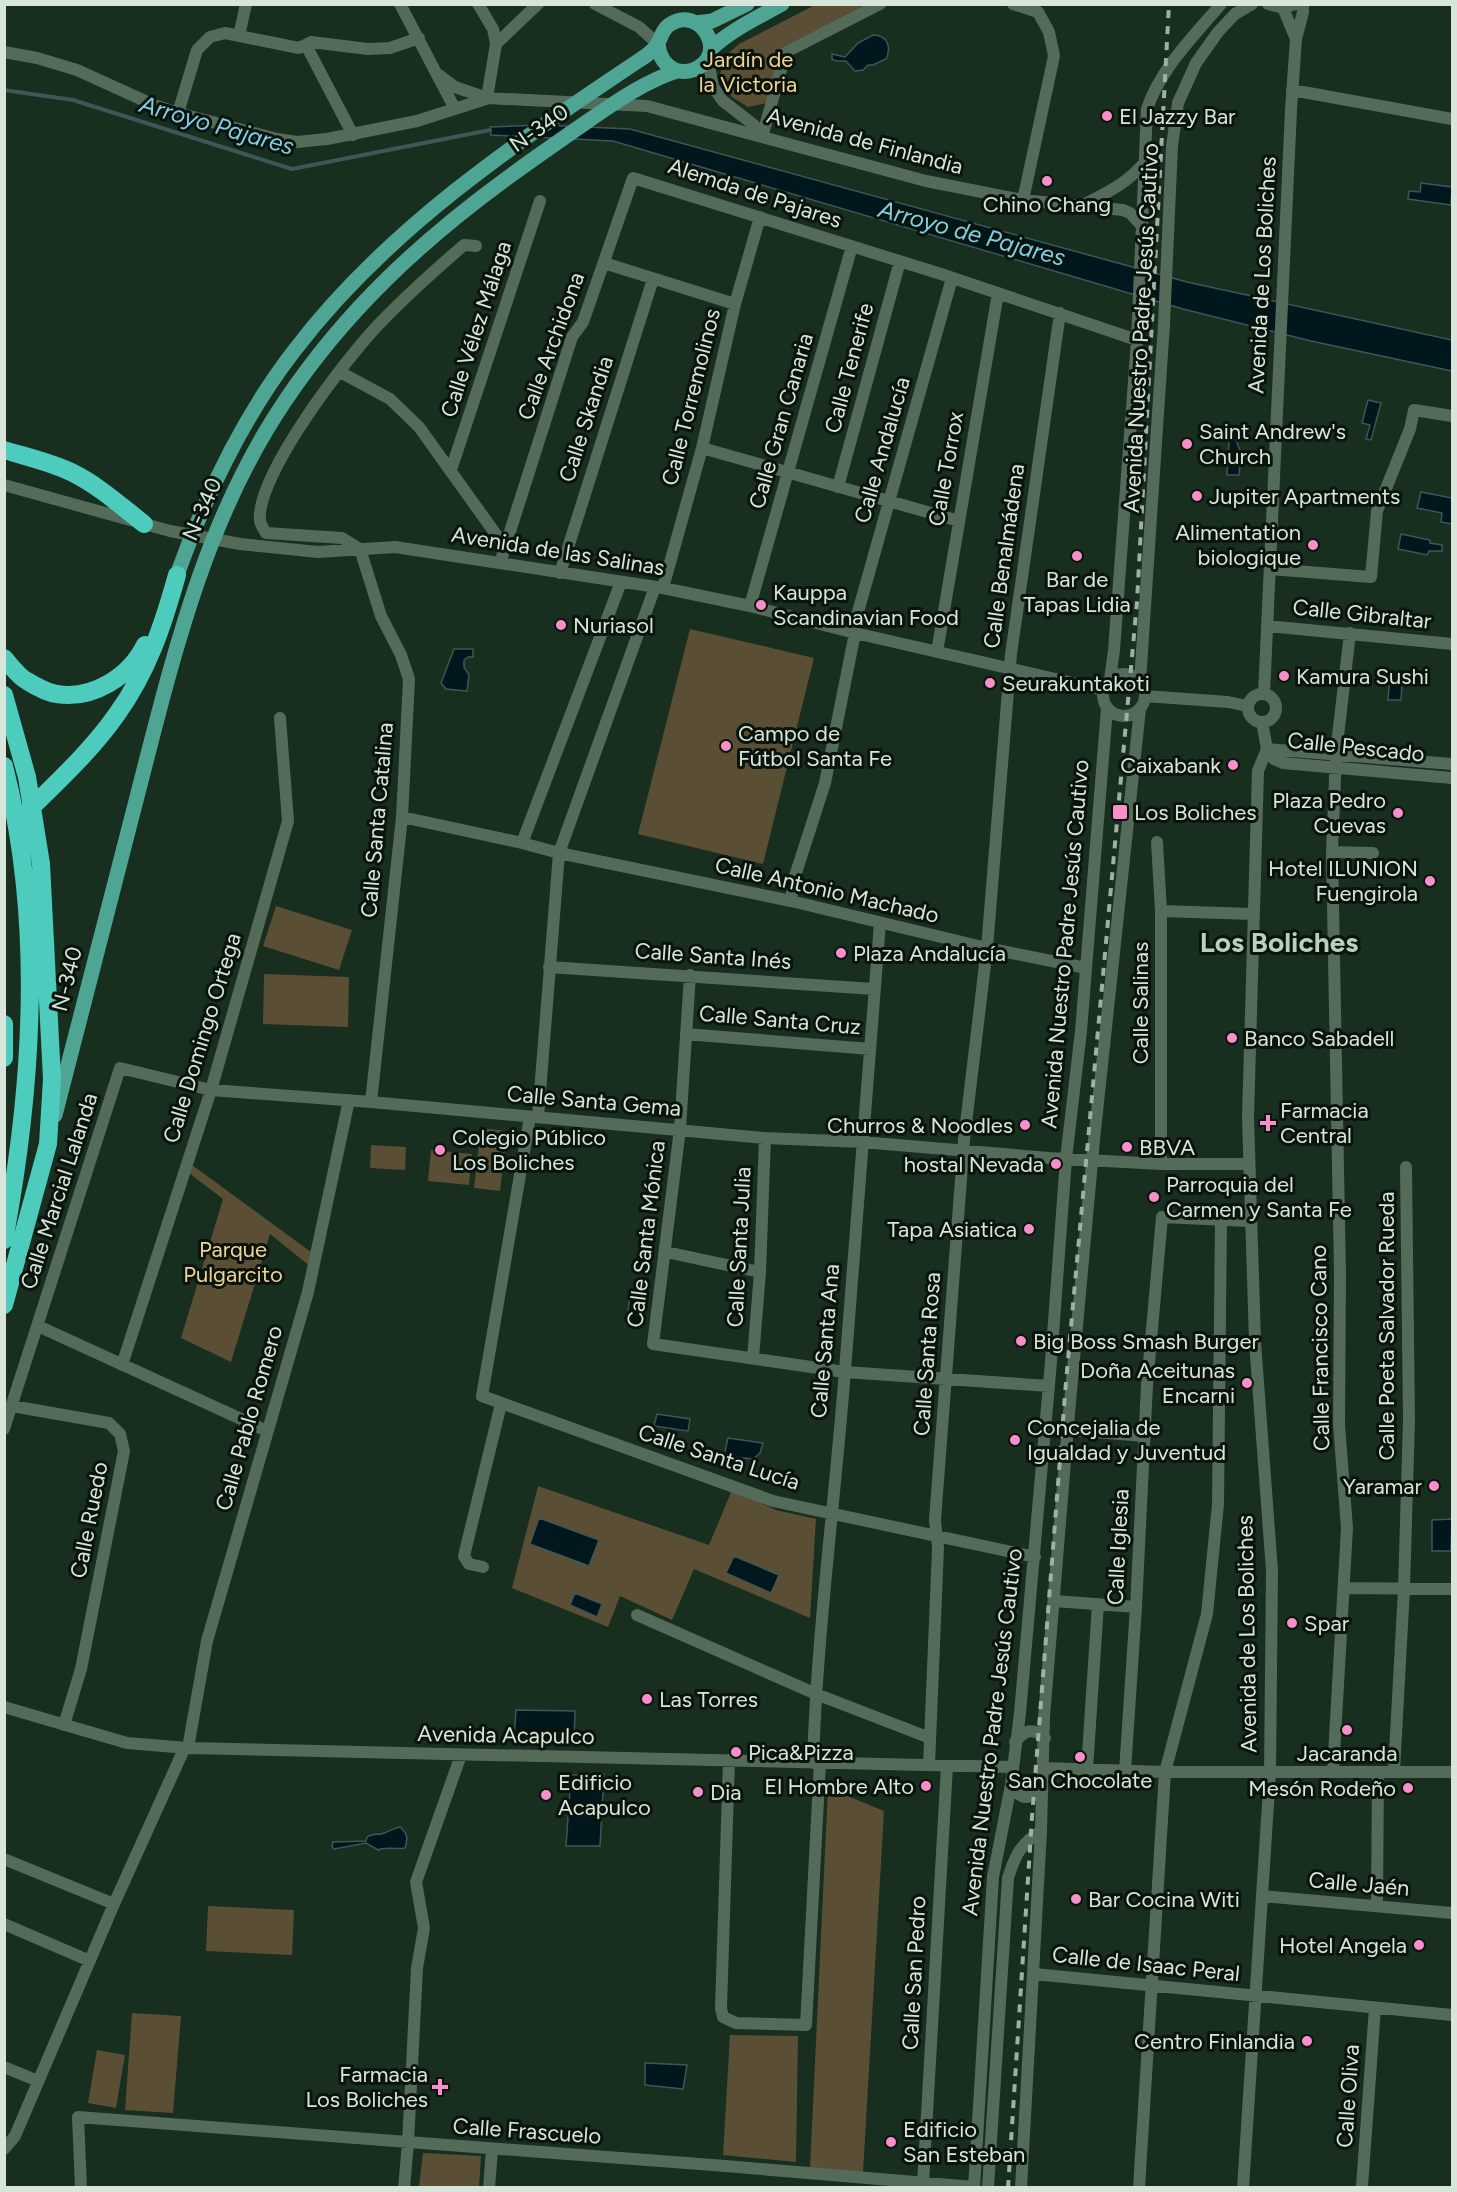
<svg xmlns="http://www.w3.org/2000/svg" width="1457" height="2192" viewBox="0 0 1457 2192" font-family="Figtree,sans-serif">
<style>
.green{fill:#5a4e35}
.water{fill:#01171e;stroke:#415556;stroke-width:1.5}
.lines{fill:none;stroke-linecap:round;stroke-linejoin:round}
.stream{stroke:#415556;stroke-width:4}
.street{stroke:#536b58;stroke-width:12}
.primary{stroke:#4fa594;stroke-width:15}
.highway{stroke:#4dcbbc;stroke-width:18}
.rail{stroke:#a0b0a4;stroke-width:4;stroke-dasharray:8 8;stroke-linecap:butt}
.poi-dot{fill:#f98fca;stroke:#0a140d;stroke-width:2}
.labels{text-anchor:middle;dominant-baseline:central;stroke-width:6;stroke-linejoin:round;paint-order:stroke}
.park-label{font-size:22px;fill:#f0d497;stroke:#0a140d}
.poi-label{font-size:22px;fill:#d7e5da;stroke:#0a140d;text-anchor:start}
.street-label{font-size:22px;fill:#d7e5da;stroke:#0a140d}
.water-label{font-size:24px;font-style:italic;fill:#7fcee4;stroke:#0a140d}
.district-label{font-size:28px;font-weight:bold;fill:#b6d1bc;stroke:#0a140d}
</style>
<rect width="100%" height="100%" fill="#182e1e"/>
<path class="green" d="M815,5H865L783,47L767,103L748,107L732,97L719,78L725,56L739,44Z
M690,629L814,658L763,864L638,834Z
M276,906L352,930L339,970L263,946Z
M264,974L349,977L348,1027L263,1024Z
M481,1128L507,1131L500,1191L474,1188Z
M371,1145L406,1147L405,1170L370,1168Z
M431,1150L472,1154L469,1185L428,1181Z
M188,1162L315,1255L313,1265L306,1263L270,1234L231,1362L181,1338L223,1199L185,1170Z
M538,1486L709,1545L732,1490L776,1510L816,1519L810,1618L694,1569L672,1620L620,1596L608,1627L512,1588Z
M828,1788L884,1811L863,2173L810,2168Z
M208,1906L294,1910L292,1955L206,1951Z
M132,2013L181,2016L173,2113L125,2110Z
M730,2035L798,2036L796,2162L723,2155Z
M97,2050L125,2055L116,2108L88,2103Z
M423,2153L481,2156L479,2187H419Z"/>
<path class="water" d="M873,35C887,35 892,47 886,59L873,65H868L863,70L855,71L846,61H836L832,59V54L845,57L858,43Z
M541,125L630,129L1187,282L1452,340V371L1311,341L1183,309L613,141L491,135L490,127Z
M1421,183L1452,187L1451,205L1408,199L1409,191L1420,192Z
M1368,400L1381,403L1371,440L1366,439L1370,425L1362,423Z
M1232,440H1236L1241,453L1239,475H1227L1229,442Z
M1421,492L1452,498V524L1441,522L1442,513L1417,508Z
M1401,534L1430,540V543L1442,545V551H1429L1427,555L1398,549Z
M454,649H473V657H468L464,660V667L469,675L467,691L446,689L441,683Z
M1390,673L1411,675L1410,683H1402L1401,700H1388Z
M630,1297L644,1299L639,1326L626,1324Z
M657,1414L690,1419L688,1431L654,1426Z
M728,1438L763,1443L760,1453L753,1459L724,1456Z
M539,1518L599,1540L589,1566L530,1544Z
M1452,1519L1451,1551H1432V1520Z
M734,1556L779,1575L771,1593L726,1573Z
M575,1593L602,1604L597,1617L570,1605Z
M516,1710L575,1711L574,1741L514,1739Z
M604,1774L600,1846H566L571,1775Z
M400,1827C408,1834 408,1838 405,1848C395,1850 386,1846 378,1850L366,1843L334,1849L332,1846L333,1842L366,1841L367,1837C373,1833 375,1835 381,1834C388,1833 392,1828 400,1827Z
M645,2063L687,2065L683,2089L645,2085Z"/>
<g class="lines">
<path class="stream" d="M4,90L73,100L292,169L490,130"/>
<path class="street" d="M400,4L455,109
M478,4L493,29L496,44
M595,4L639,27L658,44
M1013,4L1038,12L1049,32L1054,56L1023,200
M1268,4L1283,8L1295,4
M1283,8L1296,39
M239,36L246,4
M306,45L353,135
M4,52L37,58L77,70L154,105L178,113L277,139L297,142L327,139L417,121L486,99
M708,59L713,87L723,101L754,125L762,137
M439,75L455,87L487,98L647,106L926,181L1023,200L1123,210L1130,213L1142,226
M1292,90L1452,119
M487,98L496,44L538,4
M178,113L197,50L210,37L225,33L299,48L311,42L368,49L390,48L419,38
M762,137L786,52L880,4
M1083,205C1106,193 1128,183 1145,162
M604,263L735,304
M340,372L390,399L419,427L505,547
M702,448L959,521
M451,470L540,201
M4,485L170,531L240,544L318,552L395,547L663,588L750,606L855,633L1103,690
M838,487L900,261
M500,563L572,337L583,322L633,178L941,274L1137,340
M1270,569L1371,577L1377,511L1410,429L1414,410L1452,416
M560,573L653,279
M663,588L702,448L735,304L760,217
M750,606L852,246
M1268,626L1452,644
M937,652L998,293
M1103 695a21 21 0 1 1 42 0a21 21 0 1 1-42 0Z
M1110,679L1114,650L1137,340L1147,109C1160,69 1194,36 1221,4
M1140,681L1164,324L1172,146L1178,103L1196,63L1218,32L1235,14L1252,4
M1248 708a14 14 0 1 1 28 0a14 14 0 1 1-28 0Z
M1264,694L1291,110L1296,39L1303,12V4
M1145,696L1228,702L1247,706
M1267,749L1274,759L1283,763L1452,778
M1267,749L1452,764
M402,817L522,843L559,853L791,901L987,948L1086,968
M1157,842L1161,911V1164
M522,843L621,582
M1332,852L1373,853
M791,901L794,879L825,783L855,633L856,619L952,278
M1161,911L1253,914
M549,967L874,989
M690,975L680,1129L653,1344L845,1372L1049,1386
M686,1034L870,1049
M371,1102L402,817L409,679L401,655L381,616L360,549L342,538L266,533C264,530 261,525 260,521C255,476 348,356 380,323C406,296 435,270 464,245L476,246
M530,1117L482,1396L773,1501L1035,1557
M538,1117L559,853L655,587
M666,1252L760,1272
M38,1326L267,1431
M753,1358L760,1272L765,1138
M122,1365L211,1090L288,821L280,718
M12,1406L109,1423L120,1434L124,1451L81,1669L64,1725
M4,1429L120,1068L211,1090L371,1102L765,1138L862,1142L1049,1158L1161,1164H1248
M1069,1430L1145,1436
M483,1567L469,1564L464,1556L501,1404
M1345,1588L1452,1589
M1054,1601L1136,1607
M637,1615L816,1694L930,1738
M4,1707L127,1743L188,1748L1013,1767
M1015,1742C1025,1730 1033,1727 1045,1738
M188,1748L207,1641L308,1292L349,1100
M729,1760L721,2008L723,2017L736,2023L806,2025L820,1763
M813,1763C817,1632 835,1501 845,1370C857,1221 868,1072 880,923
M929,1765L938,1548L935,1520L964,1140L987,948L1011,654L1060,313
M1044,1768L1165,1772H1452
M1087,1769L1098,1604
M1125,1771L1136,1607L1147,1385L1162,1217L1249,1221
M1394,1771L1404,1589L1409,1420L1406,1167
M1333,1772L1347,1528L1339,1425L1340,1273L1332,852L1336,753L1350,633
M1011,1785C1021,1800 1026,1800 1042,1791
M4,1859L114,1904
M1262,1896L1452,1913
M1377,1906L1378,1772
M4,1924L90,1961
M1034,1974L1452,2015
M4,2067L38,2081
M4,2149L15,2136L114,1904L185,1747
M923,2183L947,1766
M1362,2186L1375,2008
M81,2188L78,2117L713,2165L974,2187
M404,2188L408,2143L417,1968L424,1928L416,1882L461,1755
M489,2188L492,2149
M974,2188L993,1877L1011,1785L1020,1713L1051,1362L1066,1159L1081,1031L1107,708
M988,2188L1008,1878C1015,1856 1020,1844 1041,1831L1044,1717L1069,1413L1094,1140L1140,709
M1021,2188L1041,1831
M1139,2188L1165,1772L1207,1614L1218,1504L1221,1220
M1243,2188L1270,1773L1272,1571L1255,1342L1248,1117L1258,771L1267,749L1262,722"/>
<path class="primary" d="M696,23L712,21L747,4
M711,49C731,30 757,18 782,4
M177,575C205,497 243,417 294,351C388,227 520,140 647,55C650,52 655,49 657,45C661,38 662,30 669,25C700,3 731,56 693,70C687,72 681,72 675,70C664,65 659,55 658,44
M55,1115C83,1008 110,901 138,793C173,657 205,519 285,401C346,310 422,240 510,176C536,157 562,139 588,121C617,101 644,82 677,71"/>
<path class="highway" d="M4,450C27,457 50,462 71,472C98,485 121,506 144,524
M4,658C11,666 19,677 27,681C35,686 49,693 57,694C93,700 130,676 145,645
M4,695L27,777L41,864L52,1079L48,1144L4,1305
M4,766C43,918 33,1087 4,1240
M27,812C58,781 92,750 117,714C148,671 163,625 177,575
M4,1024V1058"/>
<path class="rail" d="M1008,2188L1032,1817L1066,1382L1137,602L1169,4"/>
</g>
<g class="poi-dot">
<circle cx="1107" cy="116" r="6"/>
<circle cx="1047" cy="181" r="6"/>
<circle cx="1187" cy="444" r="6"/>
<circle cx="1197" cy="496" r="6"/>
<circle cx="1313" cy="545" r="6"/>
<circle cx="1077" cy="556" r="6"/>
<circle cx="761" cy="605" r="6"/>
<circle cx="561" cy="625" r="6"/>
<circle cx="1284" cy="676" r="6"/>
<circle cx="990" cy="683" r="6"/>
<circle cx="726" cy="746" r="6"/>
<circle cx="1233" cy="765" r="6"/>
<rect x="1112" y="804" width="16" height="16" rx="3"/>
<circle cx="1398" cy="813" r="6"/>
<circle cx="1430" cy="881" r="6"/>
<circle cx="841" cy="953" r="6"/>
<circle cx="1232" cy="1038" r="6"/>
<path d="M1265 1114h6v6h6v6h-6v6h-6v-6h-6v-6h6z"/>
<circle cx="1025" cy="1125" r="6"/>
<circle cx="1127" cy="1147" r="6"/>
<circle cx="440" cy="1150" r="6"/>
<circle cx="1056" cy="1164" r="6"/>
<circle cx="1154" cy="1197" r="6"/>
<circle cx="1029" cy="1229" r="6"/>
<circle cx="1021" cy="1341" r="6"/>
<circle cx="1247" cy="1383" r="6"/>
<circle cx="1015" cy="1440" r="6"/>
<circle cx="1434" cy="1486" r="6"/>
<circle cx="1292" cy="1623" r="6"/>
<circle cx="647" cy="1699" r="6"/>
<circle cx="1347" cy="1730" r="6"/>
<circle cx="736" cy="1752" r="6"/>
<circle cx="1080" cy="1757" r="6"/>
<circle cx="926" cy="1786" r="6"/>
<circle cx="1408" cy="1788" r="6"/>
<circle cx="698" cy="1792" r="6"/>
<circle cx="546" cy="1795" r="6"/>
<circle cx="1076" cy="1899" r="6"/>
<circle cx="1419" cy="1945" r="6"/>
<circle cx="1307" cy="2041" r="6"/>
<path d="M437 2078h6v6h6v6h-6v6h-6v-6h-6v-6h6z"/>
<circle cx="891" cy="2142" r="6"/>
</g>
<g class="labels">
<g class="park-label">
<text x="748" y="59">Jardín de<tspan x="748" dy="25">la Victoria</tspan></text>
<text x="233" y="1249">Parque<tspan x="233" dy="25">Pulgarcito</tspan></text>
</g>
<g class="poi-label">
<text x="1119" y="116">El Jazzy Bar</text>
<text x="1047" y="204" text-anchor="middle">Chino Chang</text>
<text x="1199" y="431">Saint Andrew's<tspan x="1199" dy="25">Church</tspan></text>
<text x="1209" y="496">Jupiter Apartments</text>
<text x="1301" y="532" text-anchor="end">Alimentation<tspan x="1301" dy="25">biologique</tspan></text>
<text x="1077" y="579" text-anchor="middle">Bar de<tspan x="1077" dy="25">Tapas Lidia</tspan></text>
<text x="773" y="592">Kauppa<tspan x="773" dy="25">Scandinavian Food</tspan></text>
<text x="573" y="625">Nuriasol</text>
<text x="1296" y="676">Kamura Sushi</text>
<text x="1002" y="683">Seurakuntakoti</text>
<text x="738" y="733">Campo de<tspan x="738" dy="25">Fútbol Santa Fe</tspan></text>
<text x="1221" y="765" text-anchor="end">Caixabank</text>
<text x="1386" y="800" text-anchor="end">Plaza Pedro<tspan x="1386" dy="25">Cuevas</tspan></text>
<text x="1134" y="812">Los Boliches</text>
<text x="1418" y="868" text-anchor="end">Hotel ILUNION<tspan x="1418" dy="25">Fuengirola</tspan></text>
<text x="853" y="953">Plaza Andalucía</text>
<text x="1244" y="1038">Banco Sabadell</text>
<text x="1280" y="1110">Farmacia<tspan x="1280" dy="25">Central</tspan></text>
<text x="1013" y="1125" text-anchor="end">Churros &amp; Noodles</text>
<text x="452" y="1137">Colegio Público<tspan x="452" dy="25">Los Boliches</tspan></text>
<text x="1139" y="1147">BBVA</text>
<text x="1044" y="1164" text-anchor="end">hostal Nevada</text>
<text x="1166" y="1184">Parroquia del<tspan x="1166" dy="25">Carmen y Santa Fe</tspan></text>
<text x="1017" y="1229" text-anchor="end">Tapa Asiatica</text>
<text x="1033" y="1341">Big Boss Smash Burger</text>
<text x="1235" y="1370" text-anchor="end">Doña Aceitunas<tspan x="1235" dy="25">Encarni</tspan></text>
<text x="1027" y="1427">Concejalia de<tspan x="1027" dy="25">Igualdad y Juventud</tspan></text>
<text x="1422" y="1486" text-anchor="end">Yaramar</text>
<text x="1304" y="1623">Spar</text>
<text x="659" y="1699">Las Torres</text>
<text x="748" y="1752">Pica&amp;Pizza</text>
<text x="1347" y="1753" text-anchor="middle">Jacaranda</text>
<text x="1080" y="1780" text-anchor="middle">San Chocolate</text>
<text x="558" y="1782">Edificio<tspan x="558" dy="25">Acapulco</tspan></text>
<text x="914" y="1786" text-anchor="end">El Hombre Alto</text>
<text x="1396" y="1788" text-anchor="end">Mesón Rodeño</text>
<text x="710" y="1792">Dia</text>
<text x="1088" y="1899">Bar Cocina Witi</text>
<text x="1407" y="1945" text-anchor="end">Hotel Angela</text>
<text x="1295" y="2041" text-anchor="end">Centro Finlandia</text>
<text x="428" y="2074" text-anchor="end">Farmacia<tspan x="428" dy="25">Los Boliches</tspan></text>
<text x="903" y="2129">Edificio<tspan x="903" dy="25">San Esteban</tspan></text>
</g>
<g class="street-label">
<text transform="translate(539 128) rotate(-35)">N-340</text>
<text transform="translate(865 141) rotate(15)">Avenida de Finlandia</text>
<text transform="translate(755 193) rotate(18)">Alemda de Pajares</text>
<text transform="translate(1262 275) rotate(-87)">Avenida de Los Boliches</text>
<text transform="translate(1141 328) rotate(-87)">Avenida Nuestro Padre Jesús Cautivo</text>
<text transform="translate(476 329) rotate(-72)">Calle Vélez Málaga</text>
<text transform="translate(551 346) rotate(-70)">Calle Archidona</text>
<text transform="translate(849 368) rotate(-75)">Calle Tenerife</text>
<text transform="translate(691 397) rotate(-76)">Calle Torremolinos</text>
<text transform="translate(586 419) rotate(-72)">Calle Skandia</text>
<text transform="translate(781 421) rotate(-74)">Calle Gran Canaria</text>
<text transform="translate(882 450) rotate(-74)">Calle Andalucía</text>
<text transform="translate(946 469) rotate(-80)">Calle Torrox</text>
<text transform="translate(202 509) rotate(-66)">N-340</text>
<text transform="translate(558 551) rotate(9)">Avenida de las Salinas</text>
<text transform="translate(1004 556) rotate(-82)">Calle Benalmádena</text>
<text transform="translate(1362 614) rotate(6)">Calle Gibraltar</text>
<text transform="translate(1356 747) rotate(6)">Calle Pescado</text>
<text transform="translate(377 820) rotate(-85)">Calle Santa Catalina</text>
<text transform="translate(827 890) rotate(13)">Calle Antonio Machado</text>
<text transform="translate(1065 944) rotate(-85)">Avenida Nuestro Padre Jesús Cautivo</text>
<text transform="translate(713 956) rotate(4)">Calle Santa Inés</text>
<text transform="translate(67 979) rotate(-76)">N-340</text>
<text transform="translate(1140 1003) rotate(-90)">Calle Salinas</text>
<text transform="translate(780 1020) rotate(5)">Calle Santa Cruz</text>
<text transform="translate(202 1038) rotate(-73)">Calle Domingo Ortega</text>
<text transform="translate(594 1101) rotate(5)">Calle Santa Gema</text>
<text transform="translate(59 1191) rotate(-72)">Calle Marcial Lalanda</text>
<text transform="translate(646 1234) rotate(-83)">Calle Santa Mónica</text>
<text transform="translate(739 1247) rotate(-87)">Calle Santa Julia</text>
<text transform="translate(1386 1326) rotate(-90)">Calle Poeta Salvador Rueda</text>
<text transform="translate(825 1341) rotate(-85)">Calle Santa Ana</text>
<text transform="translate(1320 1348) rotate(-91)">Calle Francisco Cano</text>
<text transform="translate(927 1354) rotate(-86)">Calle Santa Rosa</text>
<text transform="translate(249 1418) rotate(-74)">Calle Pablo Romero</text>
<text transform="translate(719 1457) rotate(18)">Calle Santa Lucía</text>
<text transform="translate(89 1520) rotate(-79)">Calle Ruedo</text>
<text transform="translate(1118 1547) rotate(-87)">Calle Iglesia</text>
<text transform="translate(1247 1634) rotate(-91)">Avenida de Los Boliches</text>
<text transform="translate(992 1732) rotate(-83)">Avenida Nuestro Padre Jesús Cautivo</text>
<text transform="translate(506 1735) rotate(1)">Avenida Acapulco</text>
<text transform="translate(1359 1884) rotate(5)">Calle Jaén</text>
<text transform="translate(1146 1964) rotate(6)">Calle de Isaac Peral</text>
<text transform="translate(914 1973) rotate(-87)">Calle San Pedro</text>
<text transform="translate(1348 2096) rotate(-86)">Calle Oliva</text>
<text transform="translate(527 2131) rotate(4)">Calle Frascuelo</text>
</g>
<g class="water-label">
<text transform="translate(217 125) rotate(16)">Arroyo Pajares</text>
<text transform="translate(972 233) rotate(15)">Arroyo de Pajares</text>
</g>
<g class="district-label">
<text x="1279" y="942">Los Boliches</text>
</g>
</g>
<rect width="1457" height="2192" fill="none" stroke="#d7e5da" stroke-width="12"/>
</svg>
